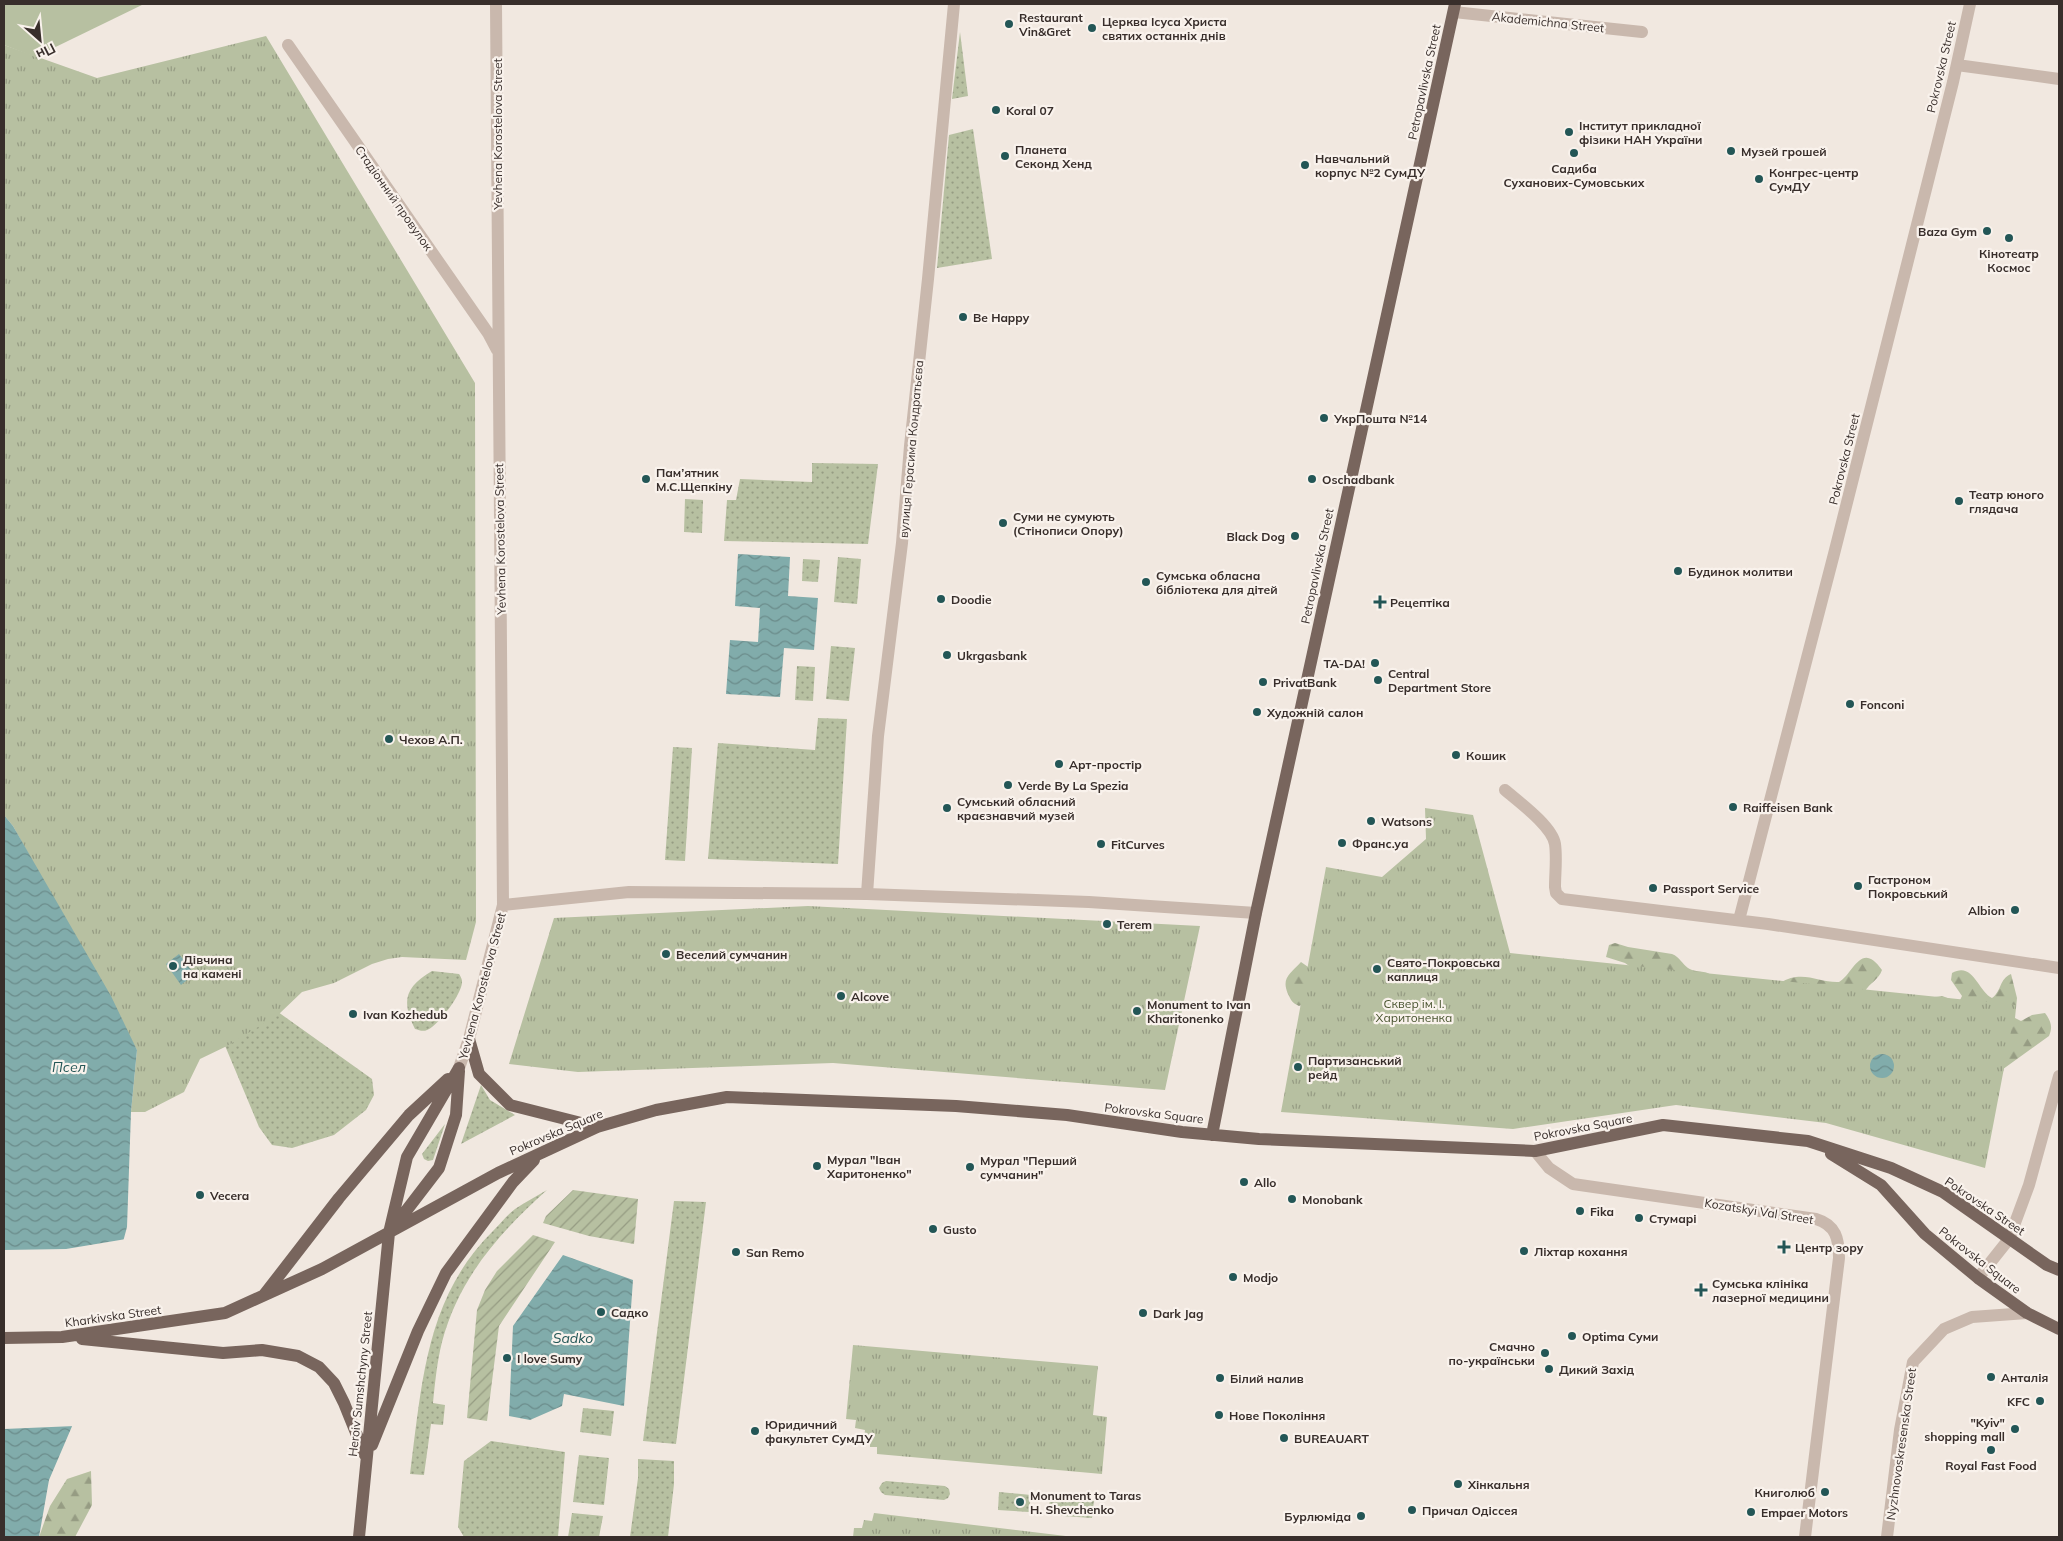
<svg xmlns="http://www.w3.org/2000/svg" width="2063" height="1541" viewBox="0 0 2063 1541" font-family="Mulish,sans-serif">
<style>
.grass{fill:url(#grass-dots)}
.forest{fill:url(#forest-firs)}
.park{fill:url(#park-tufts)}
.garden{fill:url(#garden-furrows)}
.pitch{fill:#b7c0a1}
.water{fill:url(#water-waves)}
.pier{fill:#f1e8e0}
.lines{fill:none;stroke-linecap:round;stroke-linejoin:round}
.minor{stroke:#c9b8ad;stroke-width:12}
.major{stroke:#78655d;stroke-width:12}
.poi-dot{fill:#235656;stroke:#f9f2ec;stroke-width:2}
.labels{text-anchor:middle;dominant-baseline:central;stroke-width:4.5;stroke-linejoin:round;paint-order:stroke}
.poi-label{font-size:12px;font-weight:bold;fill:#382e2b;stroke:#f9f2ec;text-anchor:start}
.street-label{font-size:12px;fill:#382e2b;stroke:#f9f2ec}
.park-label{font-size:12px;fill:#495430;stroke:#f9f2ec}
.water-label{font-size:14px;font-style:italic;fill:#235656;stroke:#f9f2ec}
</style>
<defs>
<pattern id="grass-dots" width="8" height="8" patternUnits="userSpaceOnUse" patternTransform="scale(1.25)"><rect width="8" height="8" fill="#b7c0a1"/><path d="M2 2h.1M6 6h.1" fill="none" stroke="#969c83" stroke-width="1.8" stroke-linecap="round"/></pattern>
<pattern id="forest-firs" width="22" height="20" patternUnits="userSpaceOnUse" patternTransform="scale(1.25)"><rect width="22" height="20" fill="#b7c0a1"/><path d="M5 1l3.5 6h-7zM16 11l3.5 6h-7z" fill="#969c83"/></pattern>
<pattern id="park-tufts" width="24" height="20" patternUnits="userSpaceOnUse" patternTransform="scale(1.25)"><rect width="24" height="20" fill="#b7c0a1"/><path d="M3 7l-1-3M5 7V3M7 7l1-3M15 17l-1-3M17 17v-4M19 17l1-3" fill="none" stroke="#969c83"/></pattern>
<pattern id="garden-furrows" width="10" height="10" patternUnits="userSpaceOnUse" patternTransform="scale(1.25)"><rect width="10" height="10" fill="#b7c0a1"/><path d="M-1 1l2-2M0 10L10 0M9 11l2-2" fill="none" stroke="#969c83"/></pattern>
<pattern id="water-waves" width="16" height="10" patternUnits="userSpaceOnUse" patternTransform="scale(1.25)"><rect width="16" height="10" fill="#81acab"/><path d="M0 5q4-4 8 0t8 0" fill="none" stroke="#6b8c8b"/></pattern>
</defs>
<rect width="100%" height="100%" fill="#f1e8e0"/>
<path class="grass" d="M960,32L968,96L952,99Z
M973,129L992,259L937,268L949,135Z
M812,463L878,464L868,544L724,541L727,500H736L740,479L812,482Z
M685,499L703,500L702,533L684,532Z
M838,557L861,559L857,604L834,602Z
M803,559L820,560L818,582L802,581Z
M831,646L855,648L849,701L826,699Z
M797,666L815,667L813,701L795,700Z
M818,718L847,719L838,864L708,859L718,743L815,750Z
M673,747L692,748L685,861L665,860Z
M432,971L459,974C460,975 462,979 462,981C463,993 438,1026 427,1030C423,1032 419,1030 415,1029C401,1001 405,987 432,971Z
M250,992L372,1079L374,1095L366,1110L334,1135L292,1148L272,1145L259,1127L213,1017Z
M481,1085L490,1100L515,1115L461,1144Z
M445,1124L433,1160L428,1161L424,1159L422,1154Z
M547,1190C499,1233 459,1278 442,1342C437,1362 435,1383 433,1403L445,1405L443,1425L431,1424L424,1475L410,1474C422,1385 425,1298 493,1231C500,1224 507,1215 515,1209C525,1202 537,1196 547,1190Z
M674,1201L706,1202L676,1444L643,1441Z
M583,1408L614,1411L611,1436L580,1432Z
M491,1441L565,1452L558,1537H464L458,1527L464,1461Z
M579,1455L609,1458L604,1505L573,1502Z
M638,1459L674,1461V1484L668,1537H630L638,1478Z
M886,1481L945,1486L949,1489L950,1494L948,1498L944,1500L885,1495L881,1492L879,1488L882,1483Z
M999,1492L1031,1495L1029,1512L998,1510Z
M1050,1497L1094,1501L1092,1518L1048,1515Z
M572,1513L603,1516L599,1537H568Z"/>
<path class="forest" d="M1615,943L1628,947L1672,954C1680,957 1682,964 1688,968C1697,974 1707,968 1715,979L1780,983C1802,969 1819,983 1839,982C1854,973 1861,940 1882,970C1879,979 1870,983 1865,991L1904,1001L1942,996L1959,1002L1962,996L1951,980L1952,973C1973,961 1978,991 1992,998C2002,991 1999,979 2011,974L2017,998L2015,1018L2021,1021L2032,1015L2045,1013C2051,1021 2053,1027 2049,1036L1999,1072L1636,971L1625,963L1606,957L1609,945Z
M1301,962L1311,969V1000L1299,1006C1292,1003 1291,1000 1288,994C1281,978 1290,974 1301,962Z
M91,1471L92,1505L75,1537H39L50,1506L67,1479Z"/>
<path class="park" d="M266,36L475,383L476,922L466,960L402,957L388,959L372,964L334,983L302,992L279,1014L227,1046L200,1059L184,1092L145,1112H131L137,1050L13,826L4,815V45L97,78Z
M1425,808L1473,815L1510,953L2016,1005L1985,1168L1826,1123L1676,1105L1513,1129L1281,1112L1326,867L1382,877L1426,839Z
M808,906L1200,926L1165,1090L833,1063L578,1072L509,1064L554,918Z
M853,1345L1098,1366L1093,1415L1107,1417L1102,1474L877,1454V1447H870V1438H864L865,1430L855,1428L856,1420L846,1419Z
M874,1513L1074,1537H853L854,1528H862L864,1520L872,1521Z"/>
<path class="garden" d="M573,1190L638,1199L634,1244L589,1236L543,1223L546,1216Z
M533,1235L555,1242L499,1326L487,1421L467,1418L477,1310L485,1290L497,1271Z"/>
<path class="pitch" d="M4,4H144L35,57L4,45Z"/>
<path class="water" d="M738,554L790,557L788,596L818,598L814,650L784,648L780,697L726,694L730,640L758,642L760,608L735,606Z
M4,815L13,826L111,996L137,1050L131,1112L127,1227L76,1417L49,1480L39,1537H4Z
M179,954L194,974L181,985L166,964Z
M1870 1066a12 12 0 1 1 24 0a12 12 0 1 1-24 0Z
M563,1255L633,1280L624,1406L564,1394L562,1406L530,1420L509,1416L513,1326Z"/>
<path class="pier" d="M126,1239L75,1426L4,1429V1250L66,1249Z"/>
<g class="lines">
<path class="minor" d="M1454,12L1642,32
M288,45L488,333L497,350
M1957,65L2059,79
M1505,790C1519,802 1552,826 1555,844C1557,858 1555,873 1555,887L1556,893L1562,899L1768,924L2059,968
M867,894L878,736L902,543L910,446L928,279L954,4
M503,905L629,892L867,894L1089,902L1256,913
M1739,920L1835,550L1953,82L1970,4
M459,1068L469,1039L503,905L496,4
M1535,1151L1549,1168L1573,1184L1816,1219C1836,1225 1839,1239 1839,1258L1805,1537
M1978,1278L2009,1239L2029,1185L2059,1076
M1887,1537L1900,1430L1913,1362L1944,1329L1972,1317L2027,1313"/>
<path class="major" d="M469,1039L479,1074L510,1105L597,1127
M1212,1135L1256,913L1455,4
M1831,1154L1881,1185L1925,1234L1978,1278L2027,1313L2059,1329
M393,1228L439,1168L456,1115L459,1071
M264,1295L339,1198L409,1115L448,1079
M4,1338L62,1337L225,1313L322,1269L498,1173L597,1127L656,1110L727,1097L956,1106L1067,1115L1182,1132L1259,1139L1535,1151L1663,1125L1808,1141L1891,1168L1943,1192L2047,1265L2059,1270
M82,1339L223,1353L262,1350L298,1356L319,1367L334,1383L344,1403L365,1455
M372,1445L418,1331L446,1273L513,1182L534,1160
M359,1537L389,1233L407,1157L459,1068"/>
</g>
<g class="poi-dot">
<circle cx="1009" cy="24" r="5"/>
<circle cx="1092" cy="28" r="5"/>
<circle cx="996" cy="110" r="5"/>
<circle cx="1569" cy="132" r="5"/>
<circle cx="1731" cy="151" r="5"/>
<circle cx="1574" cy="153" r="5"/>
<circle cx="1005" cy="156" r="5"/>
<circle cx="1305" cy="165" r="5"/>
<circle cx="1759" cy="179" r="5"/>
<circle cx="1987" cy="231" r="5"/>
<circle cx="2009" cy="238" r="5"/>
<circle cx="963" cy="317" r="5"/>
<circle cx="1324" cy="418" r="5"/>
<circle cx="646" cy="479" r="5"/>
<circle cx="1312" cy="479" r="5"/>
<circle cx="1959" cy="501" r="5"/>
<circle cx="1003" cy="523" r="5"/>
<circle cx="1295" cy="536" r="5"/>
<circle cx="1678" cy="571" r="5"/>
<circle cx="1146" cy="582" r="5"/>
<circle cx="941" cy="599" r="5"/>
<path d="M1377.5 594.5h5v5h5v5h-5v5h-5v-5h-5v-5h5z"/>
<circle cx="947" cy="655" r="5"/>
<circle cx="1375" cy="663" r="5"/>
<circle cx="1378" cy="680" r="5"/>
<circle cx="1263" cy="682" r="5"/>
<circle cx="1850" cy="704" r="5"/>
<circle cx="1257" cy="712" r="5"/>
<circle cx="389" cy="739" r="5"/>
<circle cx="1456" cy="755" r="5"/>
<circle cx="1059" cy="764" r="5"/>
<circle cx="1008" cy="785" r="5"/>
<circle cx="1733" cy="807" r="5"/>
<circle cx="947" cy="808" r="5"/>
<circle cx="1371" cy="821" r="5"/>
<circle cx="1342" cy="843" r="5"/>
<circle cx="1101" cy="844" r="5"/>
<circle cx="1858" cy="886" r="5"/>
<circle cx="1653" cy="888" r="5"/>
<circle cx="2015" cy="910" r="5"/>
<circle cx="1107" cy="924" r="5"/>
<circle cx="666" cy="954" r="5"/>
<circle cx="173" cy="966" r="5"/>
<circle cx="1377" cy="969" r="5"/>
<circle cx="841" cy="996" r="5"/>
<circle cx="1137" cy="1011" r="5"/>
<circle cx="353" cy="1014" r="5"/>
<circle cx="1298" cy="1067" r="5"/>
<circle cx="817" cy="1166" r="5"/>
<circle cx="970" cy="1167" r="5"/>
<circle cx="1244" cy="1182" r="5"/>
<circle cx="200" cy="1195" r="5"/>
<circle cx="1292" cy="1199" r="5"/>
<circle cx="1580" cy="1211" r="5"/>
<circle cx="1639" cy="1218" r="5"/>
<circle cx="933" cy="1229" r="5"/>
<path d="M1781.5 1239.5h5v5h5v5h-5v5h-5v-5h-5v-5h5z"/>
<circle cx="1524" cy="1251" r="5"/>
<circle cx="736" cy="1252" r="5"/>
<circle cx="1233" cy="1277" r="5"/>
<path d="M1698.5 1282.5h5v5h5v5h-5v5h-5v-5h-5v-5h5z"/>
<circle cx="601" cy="1312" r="5"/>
<circle cx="1143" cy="1313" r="5"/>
<circle cx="1572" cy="1336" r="5"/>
<circle cx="1545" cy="1353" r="5"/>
<circle cx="507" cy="1358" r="5"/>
<circle cx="1549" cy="1369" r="5"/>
<circle cx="1991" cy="1377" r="5"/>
<circle cx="1220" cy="1378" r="5"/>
<circle cx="2040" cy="1401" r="5"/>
<circle cx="1219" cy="1415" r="5"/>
<circle cx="2015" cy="1429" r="5"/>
<circle cx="755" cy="1431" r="5"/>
<circle cx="1284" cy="1438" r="5"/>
<circle cx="1991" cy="1450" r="5"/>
<circle cx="1458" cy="1484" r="5"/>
<circle cx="1825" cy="1492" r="5"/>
<circle cx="1020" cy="1502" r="5"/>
<circle cx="1412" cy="1510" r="5"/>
<circle cx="1751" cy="1512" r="5"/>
<circle cx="1361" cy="1516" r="5"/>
</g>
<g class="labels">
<g class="poi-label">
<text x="1019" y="17">Restaurant<tspan x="1019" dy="14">Vin&amp;Gret</tspan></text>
<text x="1102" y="21">Церква Ісуса Христа<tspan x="1102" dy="14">святих останніх днів</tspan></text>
<text x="1006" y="110">Koral 07</text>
<text x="1579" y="125">Інститут прикладної<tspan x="1579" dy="14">фізики НАН України</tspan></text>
<text x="1015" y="149">Планета<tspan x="1015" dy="14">Секонд Хенд</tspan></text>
<text x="1741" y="151">Музей грошей</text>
<text x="1315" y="158">Навчальний<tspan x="1315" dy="14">корпус №2 СумДУ</tspan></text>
<text x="1574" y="168" text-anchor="middle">Садиба<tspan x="1574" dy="14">Суханових-Сумовських</tspan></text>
<text x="1769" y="172">Конгрес-центр<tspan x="1769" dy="14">СумДУ</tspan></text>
<text x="1977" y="231" text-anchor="end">Baza Gym</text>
<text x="2009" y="253" text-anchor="middle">Кінотеатр<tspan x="2009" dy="14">Космос</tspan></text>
<text x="973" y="317">Be Happy</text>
<text x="1334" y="418">УкрПошта №14</text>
<text x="656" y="472">Пам’ятник<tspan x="656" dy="14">М.С.Щепкіну</tspan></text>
<text x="1322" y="479">Oschadbank</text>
<text x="1969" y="494">Театр юного<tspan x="1969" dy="14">глядача</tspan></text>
<text x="1013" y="516">Суми не сумують<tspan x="1013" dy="14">(Стінописи Опору)</tspan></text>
<text x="1285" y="536" text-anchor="end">Black Dog</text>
<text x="1688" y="571">Будинок молитви</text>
<text x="1156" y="575">Сумська обласна<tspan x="1156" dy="14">бібліотека для дітей</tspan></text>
<text x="951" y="599">Doodie</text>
<text x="1390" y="602">Рецептіка</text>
<text x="957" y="655">Ukrgasbank</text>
<text x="1365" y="663" text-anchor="end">TA-DA!</text>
<text x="1388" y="673">Central<tspan x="1388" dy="14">Department Store</tspan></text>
<text x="1273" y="682">PrivatBank</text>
<text x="1860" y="704">Fonconi</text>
<text x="1267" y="712">Художній салон</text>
<text x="399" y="739">Чехов А.П.</text>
<text x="1466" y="755">Кошик</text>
<text x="1069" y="764">Арт-простір</text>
<text x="1018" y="785">Verde By La Spezia</text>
<text x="957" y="801">Сумський обласний<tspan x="957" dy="14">краєзнавчий музей</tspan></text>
<text x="1743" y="807">Raiffeisen Bank</text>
<text x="1381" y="821">Watsons</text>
<text x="1352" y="843">Франс.уа</text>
<text x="1111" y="844">FitCurves</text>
<text x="1868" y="879">Гастроном<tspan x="1868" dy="14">Покровський</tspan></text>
<text x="1663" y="888">Passport Service</text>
<text x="2005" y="910" text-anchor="end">Albion</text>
<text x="1117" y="924">Terem</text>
<text x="676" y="954">Веселий сумчанин</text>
<text x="183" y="959">Дівчина<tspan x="183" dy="14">на камені</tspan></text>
<text x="1387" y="962">Свято-Покровська<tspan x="1387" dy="14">каплиця</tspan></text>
<text x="851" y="996">Alcove</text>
<text x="1147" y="1004">Monument to Ivan<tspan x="1147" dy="14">Kharitonenko</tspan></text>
<text x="363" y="1014">Ivan Kozhedub</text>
<text x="1308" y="1060">Партизанський<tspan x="1308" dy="14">рейд</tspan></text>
<text x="827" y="1159">Мурал "Іван<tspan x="827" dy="14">Харитоненко"</tspan></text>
<text x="980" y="1160">Мурал "Перший<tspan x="980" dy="14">сумчанин"</tspan></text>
<text x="1254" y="1182">Allo</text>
<text x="210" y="1195">Vecera</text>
<text x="1302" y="1199">Monobank</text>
<text x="1590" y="1211">Fika</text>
<text x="1649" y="1218">Стумарі</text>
<text x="943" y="1229">Gusto</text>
<text x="1795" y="1247">Центр зору</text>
<text x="1534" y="1251">Ліхтар кохання</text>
<text x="746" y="1252">San Remo</text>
<text x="1243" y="1277">Modjo</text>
<text x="1712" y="1283">Сумська клініка<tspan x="1712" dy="14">лазерної медицини</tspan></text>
<text x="611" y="1312">Садко</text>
<text x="1153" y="1313">Dark Jag</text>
<text x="1582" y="1336">Optima Суми</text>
<text x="1535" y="1346" text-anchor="end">Смачно<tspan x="1535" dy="14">по-українськи</tspan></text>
<text x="517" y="1358">I love Sumy</text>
<text x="1559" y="1369">Дикий Захід</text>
<text x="2001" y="1377">Анталія</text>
<text x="1230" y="1378">Білий налив</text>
<text x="2030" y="1401" text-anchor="end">KFC</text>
<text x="1229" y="1415">Нове Покоління</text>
<text x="2005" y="1422" text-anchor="end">"Kyiv"<tspan x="2005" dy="14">shopping mall</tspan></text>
<text x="765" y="1424">Юридичний<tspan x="765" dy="14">факультет СумДУ</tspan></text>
<text x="1294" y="1438">BUREAUART</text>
<text x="1991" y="1465" text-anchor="middle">Royal Fast Food</text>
<text x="1468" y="1484">Хінкальня</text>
<text x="1815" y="1492" text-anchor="end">Книголюб</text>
<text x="1030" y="1495">Monument to Taras<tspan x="1030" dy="14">H. Shevchenko</tspan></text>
<text x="1422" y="1510">Причал Одіссея</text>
<text x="1761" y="1512">Empaer Motors</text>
<text x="1351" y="1516" text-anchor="end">Бурлюміда</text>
</g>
<g class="street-label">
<text transform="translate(1548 22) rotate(6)">Akademichna Street</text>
<text transform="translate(1941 67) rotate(-77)">Pokrovska Street</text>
<text transform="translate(1424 82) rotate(-78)">Petropavlivska Street</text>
<text transform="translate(497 134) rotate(-90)">Yevhena Korostelova Street</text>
<text transform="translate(394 198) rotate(55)">Стадіонний провулок</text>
<text transform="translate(911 449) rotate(-85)">вулиця Герасима Кондратьєва</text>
<text transform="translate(1844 459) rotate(-76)">Pokrovska Street</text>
<text transform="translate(500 539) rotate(-91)">Yevhena Korostelova Street</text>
<text transform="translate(1317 566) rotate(-78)">Petropavlivska Street</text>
<text transform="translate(482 986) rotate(-75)">Yevhena Korostelova Street</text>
<text transform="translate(1154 1113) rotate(7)">Pokrovska Square</text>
<text transform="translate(1583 1127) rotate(-11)">Pokrovska Square</text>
<text transform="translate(556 1132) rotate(-23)">Pokrovska Square</text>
<text transform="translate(1985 1206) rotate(34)">Pokrovska Street</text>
<text transform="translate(1759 1211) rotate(9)">Kozatskyi Val Street</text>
<text transform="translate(1980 1260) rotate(38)">Pokrovska Square</text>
<text transform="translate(113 1316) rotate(-8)">Kharkivska Street</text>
<text transform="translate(360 1384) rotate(-84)">Heroiv Sumshchyny Street</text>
<text transform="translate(1901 1444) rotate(-82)">Nyzhnovoskresenska Street</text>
</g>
<g class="park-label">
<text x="1414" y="1003">Сквер ім. І.<tspan x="1414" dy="14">Харитоненка</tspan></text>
</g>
<g class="water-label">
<text x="69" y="1067">Псел</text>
<text x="573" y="1338">Sadko</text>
</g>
</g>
<rect width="2063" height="1541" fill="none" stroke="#382e2b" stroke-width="10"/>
<g transform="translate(40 40) rotate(153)" stroke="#f9f2ec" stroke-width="4" paint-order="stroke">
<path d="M0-4L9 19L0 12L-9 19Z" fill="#382e2b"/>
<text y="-8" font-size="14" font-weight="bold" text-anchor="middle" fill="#382e2b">Пн</text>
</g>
</svg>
